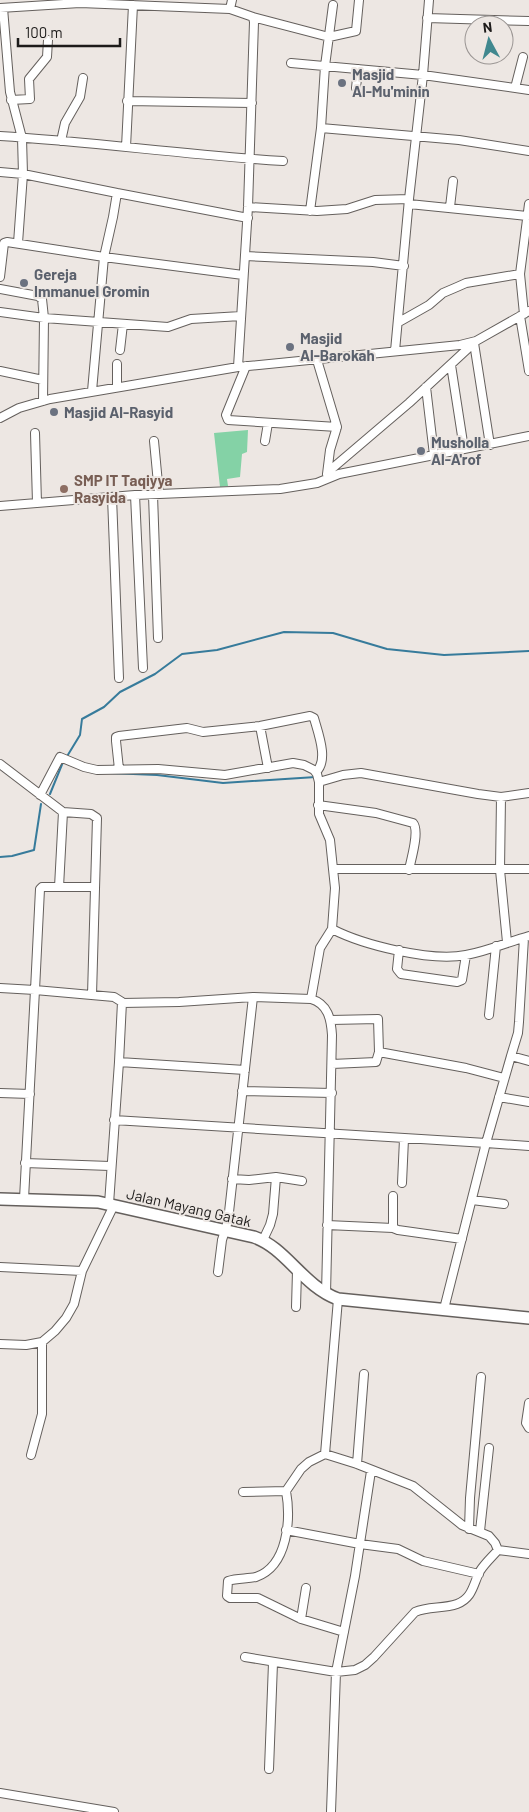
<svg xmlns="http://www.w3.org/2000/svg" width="529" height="1812" viewBox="0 0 529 1812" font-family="Barlow,sans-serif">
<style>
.green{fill:#84d2a6}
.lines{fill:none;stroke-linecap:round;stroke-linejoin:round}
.stream{stroke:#377b9b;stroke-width:2}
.street-casing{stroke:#65605d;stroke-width:10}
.secondary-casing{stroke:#65605d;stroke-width:14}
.street{stroke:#fff;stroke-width:8}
.secondary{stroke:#fff;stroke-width:11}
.worship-dot{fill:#6b7280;stroke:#ede7e3;stroke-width:2}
.education-dot{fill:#8d6e63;stroke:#ede7e3;stroke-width:2}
.labels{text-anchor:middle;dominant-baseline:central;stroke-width:4;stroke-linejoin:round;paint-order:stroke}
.worship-label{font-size:15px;font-weight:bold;fill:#5b616d;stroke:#ede7e3;text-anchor:start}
.education-label{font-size:15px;font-weight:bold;fill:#785e54;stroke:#ede7e3;text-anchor:start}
.street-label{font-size:15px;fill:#1d1b1a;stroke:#ede7e3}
</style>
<rect width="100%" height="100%" fill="#ede7e3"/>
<path class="green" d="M248,430L247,452L242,454L240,477L227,479L228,486L220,487L214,433Z"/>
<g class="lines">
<path class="stream" d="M66,758L80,735L82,719L104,707L120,692L155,674L182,654L217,650L284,632L333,633L387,649L444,655L529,651
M109,773L157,775L223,783L316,777
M50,794L63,762
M0,857L12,856L34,850L41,804"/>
<g class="street-casing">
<path id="street" d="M232,0L230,9L253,17L254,22L248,207L238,367
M0,8L80,3L230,9
M3,8L10,92L22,138L23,174L117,193L113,217L104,257L92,391
M253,17L329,37L356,31L359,0
M427,18L529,21
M291,63L423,75L529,90
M356,88L358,69
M515,88L523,57
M11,100L30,99L29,79L47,57L48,40
M127,101L252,103
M321,128L459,140L529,151
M0,136C94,142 188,155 283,161
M61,141L65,123L80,97L83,78
M126,147L133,5
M0,172L23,174L18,243
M117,193L248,218
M409,204L527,216
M248,207L317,211L347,209L375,200L409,199
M450,207L453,181
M310,211L321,128L325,66L333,5
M245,256L373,262L404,266
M0,277L4,243L7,242L104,257L243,275
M0,289L38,296L42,299L44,318L43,401
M0,312L44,318L168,327L191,319L241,316
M524,314L520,274L529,204
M520,316L529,371
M399,322L429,305L443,293L457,287L466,283L520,274
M474,343L490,445
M120,350L123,324
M395,351L409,199L423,75L429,0
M317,360L337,427L330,450L327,474
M451,365L464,449
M246,366L226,415L228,420L337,427
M0,371L43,380
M117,387V364
M426,387L434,455
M0,418L19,408L50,399L238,367L460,345L476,341L529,311
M35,433L37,503
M154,441L159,494
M265,441L268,423
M328,472L409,403L476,341
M135,495L143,668
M153,495L158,638
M112,497L119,678
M0,506L135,495L280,489L317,483L339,474L529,436
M260,726L268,768
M0,764L63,812L91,814L97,818L92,995
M119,769L116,741V737L119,736L187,728L203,732L260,726L310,716L314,718C318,733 329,760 316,772
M319,782L343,775L361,773L478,794L501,797L529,793
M40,795L60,757L84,767L97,770L158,769L225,775L293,763L304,765L314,770L317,774L319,782V814L330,840L333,869L335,888L332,929L320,948L311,999
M501,797L500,870L507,942
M318,805L376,813L413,823C420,831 411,859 409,870
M333,869H529
M59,887L63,812
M332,929C363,945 431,962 466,955C488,951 508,942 529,936
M399,950L397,969L401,974L457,982L462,980L466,955
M0,988L35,990L40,889L42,887H95
M122,1003L179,1002L253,997
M489,1015L496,946
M331,1020L378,1019L379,1052
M511,1056L518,1033L519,1022L524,938
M119,1062L245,1070
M332,1064L376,1062L379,1052L466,1068L504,1078
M242,1091L332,1093
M0,1093L30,1094
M499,1097L529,1102
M114,1120L486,1143L511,1056L529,1061
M25,1163L110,1166
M232,1179L249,1180L276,1177L302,1181
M402,1183L404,1139
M24,1199L35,990L114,997L122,1002L119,1062L109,1204
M472,1200L504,1204
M327,1225L393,1228L398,1230L462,1239
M393,1228V1196
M263,1240L270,1225L273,1214L276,1177
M0,1267L82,1271
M218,1272L222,1240L228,1221L253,997L311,999C328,1004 331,1019 332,1035L326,1294
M338,1299L325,1454L357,1464L413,1486L462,1525L489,1536L495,1543L498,1550L529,1554
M296,1307L297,1271
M444,1309L486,1143L529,1146
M0,1344L26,1345L42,1342L55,1331L66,1318L74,1304L82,1271L114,1205
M529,1403L526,1423L529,1428
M31,1455L42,1414V1342
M357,1464L364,1374
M286,1491C291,1519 288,1566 256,1577C247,1579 237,1578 228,1581L227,1596L230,1598H258L301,1619L344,1632
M243,1492L286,1491L301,1469L309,1462L325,1454
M469,1529L470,1498L481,1377
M286,1530L360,1544L398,1549L423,1561L479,1574
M480,1531L489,1448
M301,1619L306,1588
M245,1657L336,1672L355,1670L365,1665L374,1657L415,1612C428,1606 443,1609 457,1604C473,1598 473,1584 480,1571C485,1563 492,1557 498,1550
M269,1769L273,1663
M0,1793L114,1812
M331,1812L336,1672L355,1576L371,1471"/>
</g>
<g class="secondary-casing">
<path id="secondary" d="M0,1199L98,1202L254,1237C286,1248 303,1286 338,1299L529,1318"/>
</g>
<use href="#street" class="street"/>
<use href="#secondary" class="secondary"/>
</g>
<g class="worship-dot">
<circle cx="342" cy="83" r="5"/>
<circle cx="24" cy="283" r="5"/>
<circle cx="290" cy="347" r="5"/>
<circle cx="54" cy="412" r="5"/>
<circle cx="421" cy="451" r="5"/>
</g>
<circle class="education-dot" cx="64" cy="489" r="5"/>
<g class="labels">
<g class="worship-label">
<text x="352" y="74">Masjid<tspan x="352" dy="17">Al-Mu'minin</tspan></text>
<text x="34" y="274">Gereja<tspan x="34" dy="17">Immanuel Gromin</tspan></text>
<text x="300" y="338">Masjid<tspan x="300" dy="17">Al-Barokah</tspan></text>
<text x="64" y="412">Masjid Al-Rasyid</text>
<text x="431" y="442">Musholla<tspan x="431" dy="17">Al-A'rof</tspan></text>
</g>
<g class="education-label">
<text x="74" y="480">SMP IT Taqiyya<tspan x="74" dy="17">Rasyida</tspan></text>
</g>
<g class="street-label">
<text transform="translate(189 1207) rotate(13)">Jalan Mayang Gatak</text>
</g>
</g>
<g transform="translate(489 40) rotate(353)"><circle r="24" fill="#ede7e3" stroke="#9a9593"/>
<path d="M0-4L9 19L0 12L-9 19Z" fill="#40888f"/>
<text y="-8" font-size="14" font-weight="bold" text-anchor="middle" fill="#1d1b1a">N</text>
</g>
<path d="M18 38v8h102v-8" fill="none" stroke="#1d1b1a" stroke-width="2.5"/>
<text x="25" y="38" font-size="15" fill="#1d1b1a" stroke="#ede7e3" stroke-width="4" paint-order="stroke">100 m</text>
</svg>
